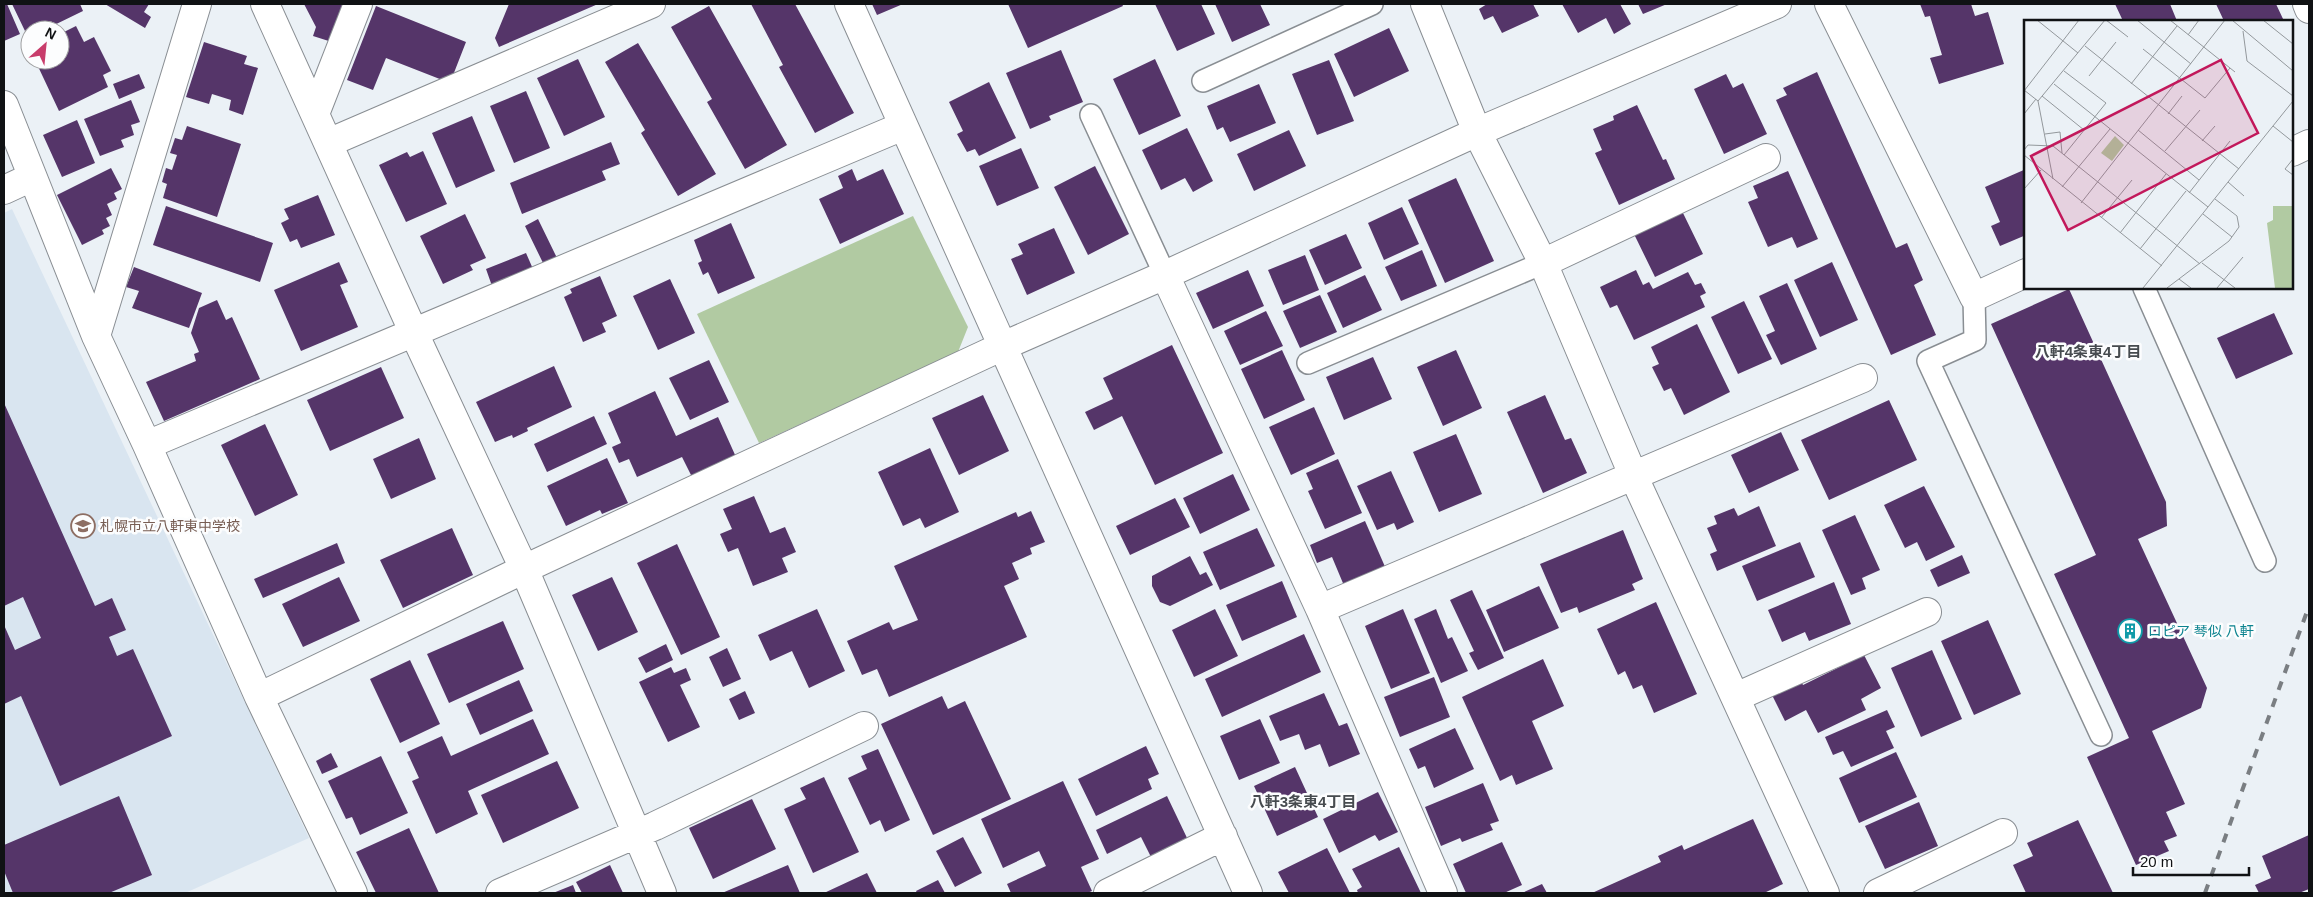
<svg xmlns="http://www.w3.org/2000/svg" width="2313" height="897" viewBox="0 0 2313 897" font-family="Arial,'Noto Sans JP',sans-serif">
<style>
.built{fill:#d9e5f0}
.green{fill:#b1caa2}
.building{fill:#553569}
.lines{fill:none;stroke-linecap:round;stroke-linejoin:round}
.service-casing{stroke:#898e93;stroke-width:24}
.minor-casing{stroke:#898e93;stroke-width:30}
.service{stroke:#fff;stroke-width:21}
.minor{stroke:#fff;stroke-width:28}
.rail{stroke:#7a7e82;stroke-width:4;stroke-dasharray:9 9;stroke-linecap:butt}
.labels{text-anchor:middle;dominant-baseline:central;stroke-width:5;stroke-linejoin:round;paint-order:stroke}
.education-label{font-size:14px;fill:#785e54;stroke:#fcfdfe;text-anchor:start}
.culture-label{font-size:14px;fill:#0d838f;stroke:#fcfdfe;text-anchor:start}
.neighbourhood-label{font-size:15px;font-weight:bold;fill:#464b4f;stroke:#fcfdfe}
.inset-road{fill:none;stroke:#93989c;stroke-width:1}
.view{fill:#c2185b;fill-opacity:0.15;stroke:#c2185b;stroke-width:2.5}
.inset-edge{fill:none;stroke:#101214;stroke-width:2.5}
</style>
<rect width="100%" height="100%" fill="#ebf1f6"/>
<path class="built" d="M12,209L309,838L185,893H4V213Z"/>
<path class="green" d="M913,216L968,327L958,352L759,443L697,314Z"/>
<path class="building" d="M4,4H7L20,34L4,41Z
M12,4H80L83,11L44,30H38L37,26L25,31Z
M105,4H149L144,12L151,17L145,28Z
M304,4H348L335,43L313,36L316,27Z
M509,4H598L499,47L495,38Z
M751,4H795L854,113L815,133L779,67L783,65Z
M872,4H903L877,15Z
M1008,4H1122L1123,6L1028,48Z
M1155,4H1201L1215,34L1177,51Z
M1215,4H1260L1270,25L1232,42Z
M1487,4H1533L1539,16L1502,33L1493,16L1484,20L1479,9Z
M1562,4H1620L1631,24L1614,34L1606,18L1578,33Z
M1638,4H1667L1643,14Z
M1920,4H1971L1975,16L1988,12L2004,64L1939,84L1930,58L1942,55L1930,16L1925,17Z
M2115,4H2170L2177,21H2123Z
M2216,4H2276L2284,21H2224Z
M376,6L466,42L450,83L386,58L373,90L347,80Z
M709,6L787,145L745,169L707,102L712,99L671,27Z
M76,26L84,42L94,37L111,71L103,75L108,87L59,111L35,60H60V34Z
M1389,28L1409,71L1354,97L1334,54Z
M204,42L247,56L244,64L258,68L243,115L229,110L231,100L212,94L209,104L186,97Z
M638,43L716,174L678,196L641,133L645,130L605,62Z
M1061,50L1083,102L1049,116L1051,120L1030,129L1006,73Z
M578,59L605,117L564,136L537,78Z
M1155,59L1181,116L1139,135L1113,79Z
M1329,60L1354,121L1317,135L1292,74Z
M1817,72L1896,248L1907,243L1923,280L1914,285L1936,335L1891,355L1776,100L1787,95L1783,88Z
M139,74L145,88L119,99L113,84Z
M1726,74L1733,88L1743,83L1767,134L1724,154L1694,89Z
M989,82L1016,138L979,156L975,149L967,152L957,134L963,131L949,102Z
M1259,84L1276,123L1230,142L1223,127L1217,130L1207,106Z
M526,91L550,148L514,163L490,106Z
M131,100L140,122L131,125L134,135L121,140L124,147L100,156L84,119Z
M1637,105L1663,160L1666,159L1675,179L1619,205L1595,153L1602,150L1593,129L1614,120L1613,116Z
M472,116L495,171L456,188L432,133Z
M77,120L95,163L62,177L43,135Z
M187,126L241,144L217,217L163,198L167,184L162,182L166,168L172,170L177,155L170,153L175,138L182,140Z
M1187,128L1213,181L1193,192L1185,178L1161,190L1142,150Z
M1289,130L1306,166L1254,191L1237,154Z
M611,142L620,164L602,171L606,180L522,214L510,183Z
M1021,148L1039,188L997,206L979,166Z
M423,151L447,204L406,222L379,165L407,152L410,157Z
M1095,166L1129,234L1088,255L1054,187Z
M111,168L122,189L114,193L117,199L107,204L112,215L106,218L110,226L102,230L104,234L82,245L57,195Z
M852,169L857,181L883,169L904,214L840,244L819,199L843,188L838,176Z
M2026,169V235L2000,246L1991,226L2000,222L1985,187Z
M1788,171L1818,239L1797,248L1792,237L1768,247L1748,202L1758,198L1753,186Z
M1456,178L1494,261L1445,283L1408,200Z
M318,195L335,235L301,248L297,239L290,242L281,223L289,219L284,209Z
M166,206L273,243L260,282L153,245Z
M1402,207L1419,244L1384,260L1368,223Z
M1682,211L1703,254L1655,277L1634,234Z
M465,214L486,258L470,265L473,270L443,284L420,236Z
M538,219L557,258L544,265L525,226Z
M731,223L755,278L718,294L708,272L703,275L698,263L702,261L694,240Z
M1054,228L1075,273L1027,295L1011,259L1023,254L1018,244Z
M1346,234L1362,268L1325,285L1309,250Z
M1422,250L1437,286L1401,301L1385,267Z
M526,253L533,269L492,286L486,269Z
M1305,255L1319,290L1283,305L1268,270Z
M339,262L348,282L340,285L358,327L301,351L274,290Z
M1832,262L1858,320L1820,337L1794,280Z
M134,267L202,293L189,328L132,308L139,291L126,287Z
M1248,270L1264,306L1213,329L1196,293Z
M1636,270L1643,285L1649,282L1653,289L1688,272L1695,285L1701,283L1706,293L1700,296L1705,307L1634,340L1617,305L1610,308L1600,287Z
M1365,275L1382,310L1343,328L1327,293Z
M600,276L617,316L602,323L606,332L583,342L564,297L572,293L570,289Z
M670,279L695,333L658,350L633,296Z
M1787,283L1817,349L1781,365L1766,335L1775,331L1759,296Z
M2069,289L2166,502L2167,526L2138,539L2207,688L2201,708L2152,731L2185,804L2166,812L2177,836L2164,841L2169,851L2136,865L2087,757L2129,738L2054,574L2096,555L1991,324Z
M1320,295L1337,332L1300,348L1283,311Z
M217,300L226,320L232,317L260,379L164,421L146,382L196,361L194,354L199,352L191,333L199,308Z
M1744,301L1772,359L1738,374L1711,317Z
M1266,311L1283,346L1240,365L1224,331Z
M2274,313L2293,354L2236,379L2217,338Z
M1697,324L1730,392L1684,415L1671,388L1664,391L1652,367L1659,364L1651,347Z
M1172,345L1223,453L1155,485L1122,416L1094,430L1085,412L1113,399L1103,378Z
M1282,350L1305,400L1264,419L1241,369Z
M1456,350L1482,408L1443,426L1417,367Z
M1373,357L1392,399L1344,420L1326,377Z
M709,360L729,402L690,420L669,378Z
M554,366L572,407L527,428L528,431L513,438L512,435L495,442L476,402Z
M381,367L404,418L330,451L307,400Z
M655,391L676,436L718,417L736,457L692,477L682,457L637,477L629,459L619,463L612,447L621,443L608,413Z
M983,395L1009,451L959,475L932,418Z
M1545,395L1565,440L1571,438L1587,473L1543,493L1507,412Z
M1889,400L1917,460L1829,500L1801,440Z
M4,403L95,606L112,598L126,630L109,637L117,656L133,649L172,736L60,786L21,696L4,704V625L15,650L41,638L23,597L4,606Z
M1314,407L1335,454L1291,475L1269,427Z
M594,416L607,444L547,472L534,444Z
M265,424L298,495L255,516L221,445Z
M1781,432L1799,470L1749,493L1731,455Z
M1456,434L1482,494L1439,512L1413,452Z
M419,438L436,479L391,499L373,459Z
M930,448L959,512L925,528L920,518L903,526L878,472Z
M607,458L628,503L602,514L600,510L566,526L547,486Z
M1338,459L1362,513L1325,529L1308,491L1313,489L1306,473Z
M1391,471L1414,522L1397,530L1394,523L1377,530L1357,486Z
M1233,474L1250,510L1200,534L1183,498Z
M1924,486L1955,547L1926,561L1917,542L1905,548L1884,505Z
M754,496L770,533L785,527L796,552L782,558L788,572L753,586L738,548L728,552L720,534L732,529L723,509Z
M1175,498L1190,527L1130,555L1116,526Z
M1759,506L1776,546L1717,571L1710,554L1717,551L1707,528L1717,524L1714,516L1734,508L1738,516Z
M1031,511L1045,542L1030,548L1032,554L1012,563L1019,579L1004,586L1027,637L889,697L877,669L862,675L847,641L889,622L893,630L918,620L894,566L1016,512L1018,517Z
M1855,515L1880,570L1862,578L1866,589L1851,595L1822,530Z
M1365,521L1386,569L1345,588L1332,557L1317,563L1310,545Z
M452,528L473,575L403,608L380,560Z
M1257,528L1275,566L1220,590L1203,552Z
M1623,530L1643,579L1632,584L1635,590L1579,613L1577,607L1561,613L1540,564Z
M1800,542L1815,577L1757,601L1742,566Z
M337,543L345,563L263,598L254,579Z
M677,544L720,637L681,655L637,563Z
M1962,555L1970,573L1938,587L1930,570Z
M1190,556L1200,575L1206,572L1213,585L1170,606L1160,602L1152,586V576Z
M339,577L360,621L303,647L282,604Z
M612,577L638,632L598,651L572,595Z
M1282,581L1297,617L1242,641L1226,605Z
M1834,582L1851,624L1809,641L1805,632L1782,642L1768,610Z
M1539,586L1559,628L1504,652L1486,610Z
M1472,590L1504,658L1478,670L1469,653L1474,651L1450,600Z
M1656,602L1697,694L1654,713L1642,685L1633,689L1625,671L1618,675L1597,629Z
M817,609L845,671L809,688L792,651L770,661L758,635Z
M1215,609L1238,656L1194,677L1172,630Z
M1403,609L1430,673L1391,689L1365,626Z
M1436,609L1448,639L1452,637L1468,671L1441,683L1414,619Z
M1988,620L2021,694L1974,715L1941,641Z
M503,621L524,669L449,703L427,654Z
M1304,634L1321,672L1222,717L1205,679Z
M666,644L673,660L646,673L638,658Z
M727,648L741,679L723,687L709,657Z
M1932,650L1962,719L1921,737L1891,668Z
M1864,655L1881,688L1861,699L1866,710L1818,733L1806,710L1785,721L1772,695L1801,681L1803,685Z
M1543,659L1564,706L1532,721L1553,769L1516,785L1512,775L1500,781L1462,697Z
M410,660L440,724L400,743L370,679Z
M671,667L674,673L686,668L691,680L680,685L700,727L668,742L639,682Z
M1434,677L1450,717L1400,737L1384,697Z
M519,680L533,711L480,735L466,704Z
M745,691L755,713L739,720L729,699Z
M1324,693L1339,726L1347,723L1360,754L1329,767L1320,744L1305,750L1299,734L1280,741L1269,716Z
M942,696L948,709L965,701L1011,799L933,835L881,724Z
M1887,710L1895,727L1886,731L1894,748L1851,767L1843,751L1833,755L1825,737Z
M533,719L549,754L468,791L478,814L436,834L412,781L419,778L407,752L442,736L451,756Z
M1260,719L1280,763L1239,780L1220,736Z
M1455,728L1474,769L1434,788L1425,766L1418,769L1409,749Z
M1146,746L1159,774L1148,779L1152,789L1096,816L1078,779Z
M878,749L910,820L885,832L880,820L870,825L848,778L867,769L861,756Z
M1896,752L1917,797L1859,823L1839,778Z
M331,753L338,767L322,774L316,761Z
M381,756L408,813L360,835L352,817L346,819L328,781Z
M557,761L579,808L503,843L481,795Z
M1295,767L1318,817L1277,836L1254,786Z
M824,777L859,852L813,873L784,809L806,799L800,788Z
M1063,781L1099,859L1081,867L1092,891L1087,893H1011L1007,884L1046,866L1039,851L1003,868L981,819Z
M1483,783L1499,821L1490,824L1493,830L1462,842L1460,838L1441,846L1425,807Z
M1378,792L1398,832L1379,841L1375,835L1339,853L1323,819Z
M119,796L152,875L109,893H13L4,871V845Z
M1167,796L1188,840L1151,857L1141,837L1107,854L1096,830Z
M752,799L776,849L713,879L689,828Z
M1919,802L1938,846L1885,869L1865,826Z
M1753,819L1783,884L1764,893H1592L1661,862L1658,856L1682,845L1684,850Z
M2078,820L2113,893H2026L2013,865L2033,856L2027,843Z
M409,828L439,893H376L356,852Z
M2309,835V889L2299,893H2259L2255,885L2271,878L2262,856Z
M963,837L982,873L955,887L936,851Z
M1502,842L1522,885L1504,893H1466L1453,864Z
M1399,847L1421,893H1358L1357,890L1362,887L1352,869Z
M1327,848L1350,893H1289L1278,872Z
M610,865L623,893H582L576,882Z
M788,865L800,893H722Z
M867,873L877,893H824Z
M938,880L945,893H917L916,891Z
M1542,884L1547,893H1522Z
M573,885L576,893H553Z"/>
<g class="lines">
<g class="service-casing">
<path id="service" d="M1203,81L1372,4
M1091,115L1165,275
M2144,288L2265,561
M1974,297L1975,340L1928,361L2101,735
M1308,363L1543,263"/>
</g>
<g class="minor-casing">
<path id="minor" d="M265,4L413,331L524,569L662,893
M849,4L1248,893
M1425,4L1477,132L1543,263L1633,475L1825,893
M1829,4L1974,297L2026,273
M2307,4L2309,9
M4,105L96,336L147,445L259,697L353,893
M315,114L358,4
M328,143L651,4
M2292,152L2309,144
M4,190L32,177
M1543,263L1766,158
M1165,275L1320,609L1443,893
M96,336L197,4
M147,445L903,126
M1320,609L1863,378
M259,697L537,563L1003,346L1165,275L1477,132L1777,4
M1736,697L1927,612
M500,893L655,826L864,726
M1108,893L1223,836
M1878,893L2003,833"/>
</g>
<use href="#service" class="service"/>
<use href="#minor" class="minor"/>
<path class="rail" d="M2205,893L2309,606"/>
</g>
<defs>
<g id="school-ring" transform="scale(1.25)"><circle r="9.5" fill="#fcfdfe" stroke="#8d6e63" stroke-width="1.5"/><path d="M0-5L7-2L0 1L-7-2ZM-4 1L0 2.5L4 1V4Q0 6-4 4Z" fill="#8d6e63"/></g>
<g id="building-ring" transform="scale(1.25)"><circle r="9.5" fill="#fcfdfe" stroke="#0f9aa8" stroke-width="1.5"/><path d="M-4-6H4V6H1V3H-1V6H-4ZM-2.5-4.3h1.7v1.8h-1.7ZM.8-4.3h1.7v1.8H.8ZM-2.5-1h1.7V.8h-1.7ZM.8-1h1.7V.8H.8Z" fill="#0f9aa8"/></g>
</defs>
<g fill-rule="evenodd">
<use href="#school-ring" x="83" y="526"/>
<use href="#building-ring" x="2130" y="631"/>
</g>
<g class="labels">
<g class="education-label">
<text x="100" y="526">札幌市立八軒東中学校</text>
</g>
<g class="culture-label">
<text x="2148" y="631">ロピア 琴似 八軒</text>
</g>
<g class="neighbourhood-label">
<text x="2088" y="351">八軒4条東4丁目</text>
<text x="1303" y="801">八軒3条東4丁目</text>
</g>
</g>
<g transform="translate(2024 20)">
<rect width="269" height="269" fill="#ebf1f6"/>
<path d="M91,116L100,125L88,141L77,133ZM249,186H269V268H251L243,203L249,200Z" fill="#b1caa2"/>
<path class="inset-road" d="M13,0L54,33M82,0L104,17M113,0L167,44M146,0L211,52M208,0L269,51M239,0L269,24M219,11L223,41L269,76M164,15L175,0M61,26L215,149M119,29L181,78L206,48M65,56L92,22M30,64L184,187M107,64L153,6M0,70L14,81L29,159M0,71L55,0M18,76L60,110M14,81L81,0M0,94L12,79M144,94L158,76M249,106L269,122M114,110L175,160M21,114L36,112L38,133M178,121L191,106M0,130L4,125L29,126L176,244M141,131L176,90M0,135L138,246M40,135L82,83L40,51M269,139L261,149L269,155M204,162L220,176M38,167L86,109M0,169L17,150M165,173L206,121M57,183L201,0M179,194L208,217M77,198L108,160M96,213L142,154M116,229L162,171M178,243L211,268M155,259L167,268M119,268L269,81M143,268L205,221L215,207L213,196L191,179M193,268L219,237"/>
<path class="view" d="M197,40L234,113L44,210L7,136Z"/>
<rect width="269" height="269" class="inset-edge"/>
</g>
<rect width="2313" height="897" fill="none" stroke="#101214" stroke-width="10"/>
<g transform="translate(45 45) rotate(27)"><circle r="24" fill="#fcfdfe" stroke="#9e9fa0"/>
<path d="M0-4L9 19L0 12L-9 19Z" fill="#c83c6b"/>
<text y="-8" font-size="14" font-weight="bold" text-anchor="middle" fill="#101214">N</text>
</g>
<path d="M2133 867v8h116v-8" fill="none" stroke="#101214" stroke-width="2.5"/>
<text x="2140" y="867" font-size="15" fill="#101214" stroke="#fcfdfe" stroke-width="4" paint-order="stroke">20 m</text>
</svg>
